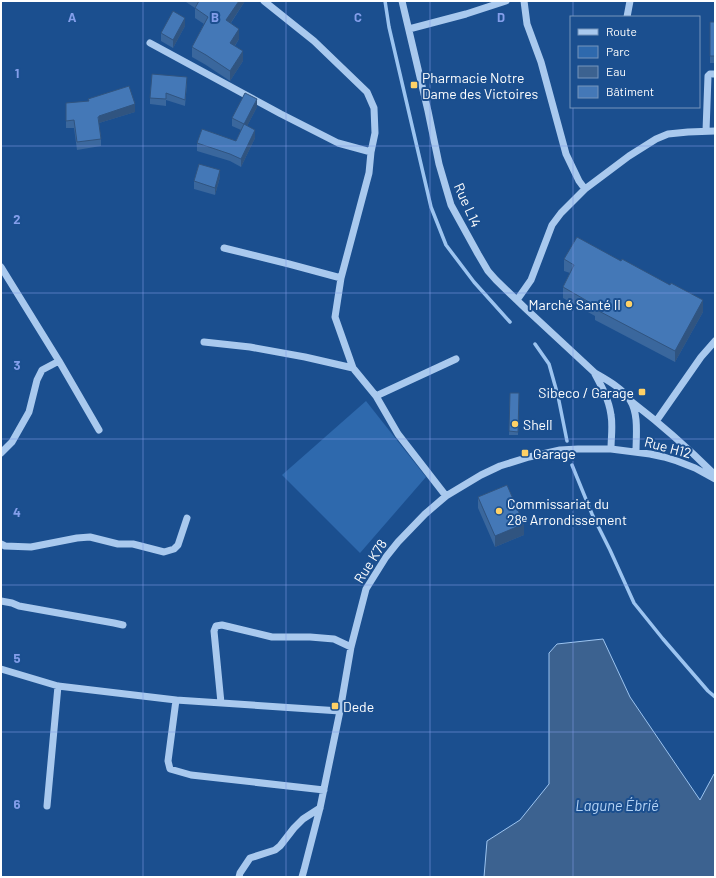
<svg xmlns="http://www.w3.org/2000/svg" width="716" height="878" viewBox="0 0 716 878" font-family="Barlow,sans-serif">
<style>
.green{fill:#2e69ad}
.water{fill:#3c6290;stroke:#9cc4f0}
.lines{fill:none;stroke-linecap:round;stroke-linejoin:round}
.stream{stroke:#9cc4f0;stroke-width:3.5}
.minor{stroke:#a9c9ee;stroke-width:7}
.wall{fill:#3a679d}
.shaded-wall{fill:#305480}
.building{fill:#4478b7;stroke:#305480}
.grid{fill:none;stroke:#839eea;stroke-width:1;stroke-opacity:0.55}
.poi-dot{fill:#ffd166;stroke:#1b4f8f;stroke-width:1.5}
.labels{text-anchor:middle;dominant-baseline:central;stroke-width:4;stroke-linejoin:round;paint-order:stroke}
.poi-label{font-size:14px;fill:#fff;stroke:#1b4f8f;text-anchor:start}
.street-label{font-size:14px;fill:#fff;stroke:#1b4f8f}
.water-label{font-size:15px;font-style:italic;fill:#b5d3f5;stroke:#1b4f8f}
.grid-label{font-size:13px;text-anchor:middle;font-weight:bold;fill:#839eea;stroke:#1b4f8f;stroke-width:4;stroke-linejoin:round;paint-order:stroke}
</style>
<rect width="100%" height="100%" fill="#1b4f8f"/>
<path class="green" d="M366,401L426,477L360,553L282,475Z"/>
<path class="water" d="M603,639L630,697L700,800L714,774L715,775V877H484L487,841L520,820L549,784V653L557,644Z"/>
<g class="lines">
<path class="stream" d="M385,1L389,27L431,207L446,245L474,282L510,322
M535,344L549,364L558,396L567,441
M572,465L592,514L610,550L634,603L663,639L708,691L715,697"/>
<path class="minor" d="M264,1L314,41L367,92L374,108L375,133L371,152L369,173L341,278
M402,1L428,111L439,164L451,205L478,254L488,271L496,280L525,308L595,373C607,380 622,388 630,400C639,414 636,436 636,452
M524,1L527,24L541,62L566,154L579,181L585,189
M627,17L630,1
M409,29L466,14L506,1
M150,43L281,114L338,143L371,152
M706,131L708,76L710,74H715
M224,248L289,264L341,278L335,317L353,368L376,396L398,434L446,496
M1,267L59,361L99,430
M517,300L531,280L552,225L561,213L585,189L629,156L656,139L668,134L688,132L715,131
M204,342L250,347L305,357L353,368
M595,374C602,387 609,400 611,415C613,426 611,438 611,449
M376,396L456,359
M632,402C662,425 688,448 715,475
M657,420L701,357L715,341
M1,453L12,442L29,412L37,380L42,370L59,361
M1,544L5,546L31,547L77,538L90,537L118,544H133L164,552L174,549L178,545L187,518
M1,601L12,603L19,606L114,623L123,625
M1,669L58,686L176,700L340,711
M176,700L168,761L170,769L191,775L324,790
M221,703L214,631L216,626L222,625L272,637H310L334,639L351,647
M47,806L58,686
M239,877L240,873L250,858L275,850L280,846L294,828L303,819L320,808
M302,877L304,870L320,808L340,711L351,647L366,589L386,557L398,542L425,514L446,496L481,475L500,466L529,457L560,450L578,449H611L650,454L664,457L677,461L695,468L715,479"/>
</g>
<path class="wall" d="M186,1H245L231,23L239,39L235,46L243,61L230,81L206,65L192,57V47L204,24L195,18V8L186,2Z
M710,22H715V63H710Z
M185,26L173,48L161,41V33Z
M187,83L185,106L166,100V106L150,104V98Z
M66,103L135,112L99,123V124L101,139V146L77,150L74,128H66Z
M257,107L247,126L255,138L241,167L230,161L197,151V143L236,141L241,130L232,126V118Z
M220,177L215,195L194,189V181Z
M564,259L703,312L675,362L595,320V316L563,298V287L570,273L564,271Z
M510,393H519L518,435H509Z
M478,497L524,535L495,547L478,508Z"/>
<path class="shaded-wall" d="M239,1H245L226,30V20Z
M185,18V26L173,48V40Z
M239,29V39L230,53V43Z
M243,51V61L230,81V71Z
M257,99V107L244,132V124Z
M135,104V112L99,123V116Z
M255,130V138L241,167V159Z
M220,170V177L215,195V188Z
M703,300V312L675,362V351Z
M524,524V535L495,547V536Z"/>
<path class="building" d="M199,1H239L226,20L239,29L230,43L243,51L230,71L206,55L192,47L208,17L195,8Z
M173,11L185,18L173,40L161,33Z
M710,22H715V56H710Z
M152,74L187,77L185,100L166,93V99L150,98Z
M129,86L135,104L99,116V117H98L101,139L77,142L74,120L66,121V103L89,101L88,99Z
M245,93L257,99L244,124L232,118Z
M244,124L255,130L241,159L230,154L197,143L202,129L236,141Z
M199,164L220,170L215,188L194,181Z
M577,237L621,261L622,259L670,285L671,283L703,300L675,351L595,309L596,306L563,287L574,265L564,259Z
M510,393H519L518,432L509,431Z
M507,485L524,524L495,536L478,497Z"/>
<path class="grid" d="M143,1V877M286,1V877M430,1V877M573,1V17M573,107V877M1,146H715M1,293H715M1,439H715M1,585H715M1,732H715"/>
<g class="poi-dot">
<rect x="410" y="81" width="8" height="8" rx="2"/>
<circle cx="629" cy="304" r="4"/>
<rect x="638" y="388" width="8" height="8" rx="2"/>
<circle cx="515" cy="424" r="4"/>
<rect x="521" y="449" width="8" height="8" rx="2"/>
<circle cx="499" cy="511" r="4"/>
<rect x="331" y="702" width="8" height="8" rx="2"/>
</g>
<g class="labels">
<g class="poi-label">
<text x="422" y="77">Pharmacie Notre<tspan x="422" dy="16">Dame des Victoires</tspan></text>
<text x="621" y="304" text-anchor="end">Marché Santé II</text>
<text x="634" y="392" text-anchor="end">Sibeco / Garage</text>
<text x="523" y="424">Shell</text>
<text x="533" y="453">Garage</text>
<text x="507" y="503">Commissariat du<tspan x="507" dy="16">28ᵉ Arrondissement</tspan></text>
<text x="343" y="706">Dede</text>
</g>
<g class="street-label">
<text transform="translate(468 205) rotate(66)">Rue L14</text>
<text transform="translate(668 447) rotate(15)">Rue H12</text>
<text transform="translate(370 561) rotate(-58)">Rue K78</text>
</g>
<g class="water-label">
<text x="617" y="805">Lagune Ébrié</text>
</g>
</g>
<g class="grid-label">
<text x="72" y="22">A</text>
<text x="215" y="22">B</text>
<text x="358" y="22">C</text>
<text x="501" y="22">D</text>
<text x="17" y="78">1</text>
<text x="17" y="224">2</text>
<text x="17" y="370">3</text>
<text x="17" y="517">4</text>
<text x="17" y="663">5</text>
<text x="17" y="809">6</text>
</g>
<rect width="716" height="878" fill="none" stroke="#ffffff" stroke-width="4"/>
<rect x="570" y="16" width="130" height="92" fill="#1b4f8f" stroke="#7695bc"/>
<rect x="578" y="29" width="20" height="6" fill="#a9c9ee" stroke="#7695bc"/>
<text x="606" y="36" font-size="12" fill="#ffffff">Route</text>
<rect x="578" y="46" width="20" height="12" fill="#2e69ad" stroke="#7695bc"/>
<text x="606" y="56" font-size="12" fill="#ffffff">Parc</text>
<rect x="578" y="66" width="20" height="12" fill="#3c6290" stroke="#7695bc"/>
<text x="606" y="76" font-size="12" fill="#ffffff">Eau</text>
<rect x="578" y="86" width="20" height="12" fill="#4478b7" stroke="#7695bc"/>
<text x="606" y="96" font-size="12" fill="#ffffff">Bâtiment</text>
</svg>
